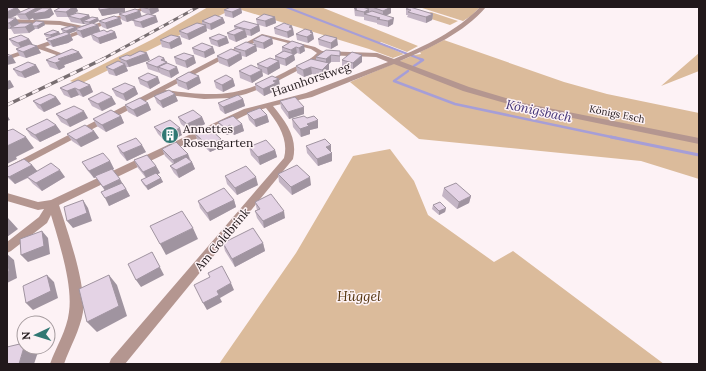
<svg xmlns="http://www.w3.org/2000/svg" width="706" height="371" viewBox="0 0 706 371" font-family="Lora,serif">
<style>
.green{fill:#dbbb9b}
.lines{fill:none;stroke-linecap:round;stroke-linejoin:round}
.stream-far2{stroke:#a69ed7;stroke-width:2}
.stream-far1{stroke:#a69ed7;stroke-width:2.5}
.stream{stroke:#a69ed7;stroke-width:3}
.minor{fill:#b49690;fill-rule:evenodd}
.rail-far1-casing{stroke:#786e71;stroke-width:3}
.rail-casing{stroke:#786e71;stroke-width:3.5}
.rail-far1{stroke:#fdf2f5;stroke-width:2;stroke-dasharray:5.5;stroke-linecap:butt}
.rail{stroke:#fdf2f5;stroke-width:2.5;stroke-dasharray:7;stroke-linecap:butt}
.wall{fill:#c4b5c5;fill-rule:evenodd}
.shaded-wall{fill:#a094a0}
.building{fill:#e4d3e5;stroke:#a094a0}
.labels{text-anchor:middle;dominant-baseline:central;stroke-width:3;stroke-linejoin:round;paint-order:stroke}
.far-street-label{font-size:10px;fill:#21181b;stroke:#fdf2f5}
.street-label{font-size:12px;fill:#21181b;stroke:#fdf2f5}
.poi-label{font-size:12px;fill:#21181b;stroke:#fdf2f5;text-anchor:start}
.water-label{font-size:13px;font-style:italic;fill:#433378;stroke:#fdf2f5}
.near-park-label{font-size:14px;font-style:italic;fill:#55350f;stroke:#fdf2f5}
</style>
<rect width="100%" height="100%" fill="#fdf2f5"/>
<path class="green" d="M208,7H321L418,46L407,52L381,42L379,43L404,54L393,58L369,49L235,8L80,84L70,81L153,39Z
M419,7H480L471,16L463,21Z
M431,12L458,21L450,25L422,16Z
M444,40L564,82L607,94L699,113V179L641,161L419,139L350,82L414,55L421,54L420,52Z
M699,53V71L661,86Z
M390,149L414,181L428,215L494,262L513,251L664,364H219L296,253L353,156Z"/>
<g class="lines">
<path class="stream-far2" d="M286,7L423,60"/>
<path class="stream-far1" d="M414,66L423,60L420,59
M408,71L394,81L455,104L616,138"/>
<path class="stream" d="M611,137L699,155"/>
<path class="minor" d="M144,7H152L45,47L66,55V57H62L39,49L7,60V56L81,30L60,25L7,23V19L60,21L87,27Z
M480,7H486C464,33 430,48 400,61L469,87L523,103L699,138V144L519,107L463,91L394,64L312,97L273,106C286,122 298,138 293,159L125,364H109L111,359L284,158C289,139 278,123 266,108L250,113L59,205C68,233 86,283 83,312C80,330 70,347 64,364H50C56,347 67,330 69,312C73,285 59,242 51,215L47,223L11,251L7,253V242L39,217L44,209L38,210L7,201V193L38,202L51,200L244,109L306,93L388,62L376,57L323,55L316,61L270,85L246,94L230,98L204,99L159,94L7,174V167L262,34L315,47L322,51L377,53L394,59C425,46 457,31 480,7ZM265,37L311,49L317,53C308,62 296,66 285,72C237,97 218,97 165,90Z"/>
<g class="rail-far1-casing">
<path id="rail-far1" d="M101,60L198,7"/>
</g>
<g class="rail-casing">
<path id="rail" d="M7,105L103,59"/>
</g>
<use href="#rail-far1" class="rail-far1"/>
<use href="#rail" class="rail"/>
</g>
<path class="wall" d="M7,7H17L20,12L45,8L54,14L49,18L34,20L33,18L29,20L20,19L17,15L11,18L19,23H32V24L45,25L38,29H35L29,33L14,34L11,29H7Z
M61,7H76L78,11L74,14L89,15L90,18H98L99,21L120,18L122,24L107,29L102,27L99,21L93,24L98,25L100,31L115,32L117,38L100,44L93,40L91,35L83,38L78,35L76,31L69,33L70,34L73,40L68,43L53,47L50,45L46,39L50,38L46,37L44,34L59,32L60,34L64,33H63L61,29L76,27V28L87,24H83L71,22L68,17H57L54,11Z
M99,7H140L159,11L151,15L158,22L143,28L135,26L133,20L127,22L122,20L119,14L125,12L102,16ZM140,7L142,12L147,14L142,16L125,12V8Z
M158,7H170L169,8Z
M363,7H391V13L386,16L393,24L388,27L377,24V23L364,20V17L355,16L354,8Z
M241,8L242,13L233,18L225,16L224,10Z
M406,9L433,14L432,20L426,23L407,17L408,15H406Z
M275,17L276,23L266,27L259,25L260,31L251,36L246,35L247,37L236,42L229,39L227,33L235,30L234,26L257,24L256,19Z
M223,18L225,23L211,30L206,28L207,31L189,40L181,37L179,31L202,24V21Z
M274,28L293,29L294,35L288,38L275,34Z
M313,33L314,39L308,43L297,40L296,34Z
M180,37L182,44L171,49L162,47L160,40Z
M209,38L229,43L219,47L211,44Z
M272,38L273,44L264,49L256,47L257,51L246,57L242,56V59L229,67L219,63L217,56L235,51L234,48L254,44L253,40Z
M9,39H29L33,45L41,53L26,58L20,56L16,49L19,48L13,45Z
M318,39L338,45L331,49L319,45Z
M292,41L305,51L300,54L297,53L294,55L295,60L286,66L280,64V68L268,75L262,72L263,76L252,83L240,78L239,71L258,68L257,64L275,60V56L282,51V47Z
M192,48L215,53L205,58L194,54Z
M340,51V62H331L329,64V70L322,76L312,74L304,77L297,73L296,66L316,60V57Z
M362,55V62L353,69L342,66V60Z
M130,56L150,60L129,67H126L128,71L116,76L109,74L106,67L121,62L119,58Z
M174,57L196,63L187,68L176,64Z
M83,58L64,65L65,67L59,70L50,67L46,60Z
M164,58L165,62L179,73L171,78L161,74L160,73L148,69L146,63Z
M13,69L40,72L25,78L18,76Z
M138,78L160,83L150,89L140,84Z
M176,79L201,83L188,90L178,86Z
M233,79L235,86L223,92L216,88L214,81Z
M255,84L280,86L277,87V90L264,96L256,90Z
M90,85L93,92L83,97L79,95L71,98L64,95L60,88Z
M135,87L138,94L126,101L116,96L112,89Z
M154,96L178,101L163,108L157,103Z
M56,97L61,104L44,112L38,108L33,101Z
M88,99L116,104L102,111L92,106Z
M243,99L245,106L225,114L220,110L218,103Z
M280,101L304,114L289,119L281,108Z
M148,103L151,110L137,117L128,112L125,105Z
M247,113L267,115L269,122L256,127L249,120Z
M56,114L88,118L70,127L61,122Z
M121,116L124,123L106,132L97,126L93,119Z
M178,117H202L205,124L190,132L181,124Z
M307,118L318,128L310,130V134L301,137L293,127L292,119Z
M218,122L242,124L244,131L234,135L232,133L227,135L221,129Z
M56,125L61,132L40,142L31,136L26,129Z
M154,127L182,135L167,143L158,134Z
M94,131L99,138L81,147L72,141L67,134Z
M195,134L224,146L210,152L198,141Z
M117,146L146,152L127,161L120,153Z
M306,146L332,153V161L318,166L307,153Z
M249,147L275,150L277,157L260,165L251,155Z
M162,149L188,154L195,169L179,178L174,173L170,166L173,164L165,156Z
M134,160L156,166L160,173L157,174L163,182L148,190L143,184L141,180L146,178L138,168Z
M110,161L114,169L112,170L126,189L130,196L109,206L105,191L96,177L94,178L87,170L82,162Z
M32,165L37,171L65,177L42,191L33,184L28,178L15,184L7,177V167Z
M278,174L311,185L292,195L279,182Z
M225,176L258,185L237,195L227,184Z
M444,188L471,196L469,203L457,209L442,196Z
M234,200L236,207L210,221L200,208L198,201Z
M255,202L285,218L264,228L257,218L255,211L257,210Z
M433,205L446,208L445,212L439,215L432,209Z
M223,243H263L265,251L235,267L225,251Z"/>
<path class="shaded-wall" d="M7,7L10,11L17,7L21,12L16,14L17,15L8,19L7,17Z
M38,7H44L46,10L51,8L54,14L49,18L34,20L33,18L29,20L25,14Z
M73,7H76L78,11L70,17H68L66,12Z
M118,7H140L125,8V12L102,16L99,10Z
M154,7H158L159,11L151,15L149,9Z
M391,7V13L383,17V11Z
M241,8L242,13L233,18L232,12Z
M369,9V15L364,14V18V12Z
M140,11L142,17L127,22L125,16Z
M433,14L432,20L426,23V17Z
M89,15L91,21H83L85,24H83L80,19Z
M156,16L158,22L143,28L140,22Z
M275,17L276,23L266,27L265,21Z
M16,18L20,24L12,28L9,23Z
M98,18L99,21L90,25L89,22Z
M120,18L122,24L107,29L105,23Z
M223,18L225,23L211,30L210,24Z
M394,18L393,24L388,27V21Z
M44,22L45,25L38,29L37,26Z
M32,23L35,29L29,33L25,27Z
M98,25L100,31L83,38L80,31Z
M206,25L207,31L189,40L187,34Z
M259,25L260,31L251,36L250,30Z
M292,26L293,29L294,35L288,38L287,32L289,27Z
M76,27L77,30L75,29L76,31L68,34L66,31Z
M245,30L247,37L236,42L234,35Z
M312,31L314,39L308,43L307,37L310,32Z
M59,32L61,35L52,38L50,35Z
M115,32L117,38L100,44L98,38Z
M70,34L73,40L68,43L53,47L50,41Z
M180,37L182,44L171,49L169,43Z
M227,37L229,43L219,47L217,41Z
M272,38L273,44L264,49L263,43Z
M337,38L338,45L331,49V43Z
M29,39L33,45L22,49L18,43Z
M256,45L257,51L246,57L245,51Z
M304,45L305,51L300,54L299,48Z
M37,46L41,53L26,58L23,52Z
M213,47L215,53L205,58L204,52Z
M296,47L297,53L294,55L295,60L286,66L285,59L292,55L291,50Z
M79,52L83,58L64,65L65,67L59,70L55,63L58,59Z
M147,53L150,60L129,67L126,61Z
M241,53L242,59L229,67L227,60Z
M331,55V62L329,64V70L322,76V70L326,66V59Z
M362,55V62L353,69V63Z
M12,56L16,63L7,65V57Z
M194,56L196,63L187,68L185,61Z
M164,58L166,62H167L169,69L158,67L160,73L157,67L161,60Z
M279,61L280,68L268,75L267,68Z
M125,64L128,71L116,76L113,70Z
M36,65L40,72L25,78L21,72Z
M177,67L179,73L171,78L169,71Z
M311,67L312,74L304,77L303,70Z
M262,70L263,76L252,83L250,76Z
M199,76L201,83L188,90L186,83Z
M158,77L160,83L150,89L147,82Z
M233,79L235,86L223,92L222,85Z
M279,79L280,86L277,87V90L264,96L263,89L273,81Z
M10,80L14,87L7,90V81Z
M90,85L93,92L83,97L79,90Z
M135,87L138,94L126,101L123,94Z
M75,88L79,95L71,98L67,91Z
M175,94L178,101L163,108L160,101Z
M56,97L61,104L44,112L40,105Z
M112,97L116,104L102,111L98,104Z
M243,99L245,106L225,114L223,107Z
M148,103L151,110L137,117L133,110Z
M304,107V114L289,119L288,112Z
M84,111L88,118L70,127L66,120Z
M7,115L10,120L7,121Z
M267,115L269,122L256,127L254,120Z
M121,116L124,123L106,132L102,125Z
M202,117L205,124L190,132L187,124Z
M318,120V128L310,130V134L301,137L300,129L307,124Z
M242,124L244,131L234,135L233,128Z
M56,125L61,132L40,142L35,135Z
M230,125L232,133L227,135L225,128Z
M180,128L182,135L167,143L164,135Z
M94,131L99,138L81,147L76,140Z
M26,137L34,148L16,157L17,159L7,164V146Z
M221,139L224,146L210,152L208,145Z
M142,145L146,152L127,161L123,153Z
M331,145V153L326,147Z
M275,150L277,157L260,165L258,157Z
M332,153V161L318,166L317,159Z
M188,154L190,161L176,168L173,160Z
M110,161L114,169L94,178L89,171Z
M192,162L195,169L179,178L176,170Z
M32,165L38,172L15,184L9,177Z
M156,166L160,173L147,179L143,172Z
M60,170L65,177L42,191L36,183Z
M256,177L258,185L237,195L235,188Z
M310,177L311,185L292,195L291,187Z
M161,178L163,182L148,190L146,186Z
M120,179L124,186L107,194L103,187Z
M126,189L130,196L109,206L105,198Z
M471,196L469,203L457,209L459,202Z
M83,200L88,208L92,221L73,228L67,221Z
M234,200L236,207L210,221L207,213Z
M446,208L445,212L439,215V211Z
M284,211L285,218L264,228L263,221Z
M7,218H8L18,229L7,237Z
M193,228L198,239L166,255L160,244Z
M42,231L48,238L50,254L28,262L21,255Z
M263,243L265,251L235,267L232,259Z
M152,252L164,275L141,287L136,280Z
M7,254L14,260L17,278L7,283Z
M47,275L54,282L58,298L33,310L26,303Z
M109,275L117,285L127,316L97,332L87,322Z
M231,283L234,290L220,298L222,302L207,310L203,303L217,291Z
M24,347H31L38,352L34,364H19Z"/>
<path class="building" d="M8,7H17L7,12V8Z
M32,7H38L25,14H16Z
M61,7H73L66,12L54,11Z
M99,7H121L99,10Z
M141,7H154L149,9Z
M231,7H239L241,8L232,12L224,10Z
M357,7H362L369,9L364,12L355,10L357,9L354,8Z
M372,7H391L383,11Z
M410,7L433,14L426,17L408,12L411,10L406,9Z
M42,8H51L45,12L31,14Z
M135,9L140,11L125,16L119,14Z
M372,11L394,18L388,21L377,19L380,18L364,14Z
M77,13L89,15L80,19L68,16Z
M148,14L156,16L140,22L132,20Z
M264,14L275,17L265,21L256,19Z
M215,15L223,18L210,24L202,21Z
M114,16L120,18L105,23L99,21Z
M92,17L98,18L89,22L83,21Z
M7,18H16L9,23H7Z
M36,21L44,22L37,26H33L32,24Z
M244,21L259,25L250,30L234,26Z
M20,23H32L25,27L10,28Z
M92,23L98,25L80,31L75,29Z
M197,23L206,25L187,34L179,31Z
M284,23L292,26L289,27L293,29L287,32L274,28Z
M71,26L76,27L66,31L61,29Z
M238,28L245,30L234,35L227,33Z
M305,29L312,31L310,32L313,33L307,37L296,34Z
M53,30L59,32L50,35L44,34Z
M104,30L107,32L111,30L115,32L98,38L91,34Z
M66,32L70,34L65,36L50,41L46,39Z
M219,34L227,37L217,41L209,38Z
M21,35L29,39L18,43L9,39Z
M171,35L180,37L169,43L160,40Z
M262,35L272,38L263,43L253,40Z
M325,35L337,38L331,43L318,39Z
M292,41L304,45L299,48L296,47L291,50L282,47Z
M246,42L256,45L245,51L234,48Z
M202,43L213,47L204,52L192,48Z
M30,44L37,46L23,52L16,49Z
M72,49L79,52L58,59L61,61L55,63L46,60Z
M231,49L241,53L227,60L217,56Z
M326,50L340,51V56L331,55L326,59L316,57Z
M140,51L147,53L126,61L119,58L127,55L130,56Z
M284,51L294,54L285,59L275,56Z
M352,52L362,55L353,63L342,60Z
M184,53L194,56L185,61L174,57Z
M7,54L12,56L7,57Z
M159,56L164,58L161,60L167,62L157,67L146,63Z
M270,58L279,61L267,68L257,64Z
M311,59L329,63L322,70L311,67L303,70L296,66Z
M118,61L125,64L113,70L106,67Z
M28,62L36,65L21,72L13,69Z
M167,63L177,67L169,71L158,67Z
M251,65L262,70L250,76L239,71Z
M189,72L199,76L186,83L176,79Z
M148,73L158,77L147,82L138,78Z
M226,75L233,79L222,85L214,81Z
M272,76L279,79L273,81L276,83L263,89L255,84Z
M78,80L90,85L79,90L75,88L67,91L60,88Z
M125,83L135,87L123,94L112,89Z
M169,90L175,94L160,101L154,96Z
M102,92L112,97L98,104L88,99Z
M50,94L56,97L40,105L33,101Z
M238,95L243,99L223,107L218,103Z
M295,97L304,107L288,112L280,101Z
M140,98L148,103L133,110L125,105Z
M74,106L84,111L66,120L56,114Z
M260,108L267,115L254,120L247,113Z
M111,110L121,116L102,125L93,119Z
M193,110L202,117L187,124L178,117Z
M233,116L242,124L233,128L230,125L225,128L218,122Z
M304,116L307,118L314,116L318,120L307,124L309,126L300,129L292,119Z
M47,119L56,125L35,135L26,129Z
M170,120L180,128L164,135L154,127Z
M85,125L94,131L76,140L67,134Z
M209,128L221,139L208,145L195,134Z
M13,129L26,137L7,146V131Z
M136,138L142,145L123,153L117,146Z
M325,139L331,145L326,147L332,153L317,159L306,146Z
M266,140L275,150L258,157L249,147Z
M176,142L188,154L173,160L162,149Z
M103,153L110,161L89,171L82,162Z
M147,155L156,166L143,172L134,160Z
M186,157L192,162L176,170L170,166Z
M24,159L32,165L9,177L7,175V167Z
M51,163L60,170L36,183L27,177Z
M297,165L310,177L291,187L278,174Z
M246,166L256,177L235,188L225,176Z
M112,169L120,179L103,187L95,176Z
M156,173L161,178L146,186L141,180Z
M122,183L126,189L105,198L101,192Z
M456,183L471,196L459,202L444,188Z
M224,188L234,200L207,213L198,201Z
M271,194L284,211L263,221L255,211L260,209L255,202Z
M83,200L87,213L67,221L64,207Z
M440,202L446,208L439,211L433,205Z
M182,211L193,228L160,244L150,226Z
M253,228L263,243L232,259L223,243Z
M42,231L44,246L21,255L20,239Z
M152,252L160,267L136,280L128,264Z
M7,256L9,271L7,272Z
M222,266L231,283L217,291L219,295L203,303L194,285L210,277L208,273Z
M47,275L51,291L26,303L23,286Z
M109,275L119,306L87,322L79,289Z
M24,343V347L19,364H7V347Z"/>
<defs>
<g id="building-disc" transform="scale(0.9)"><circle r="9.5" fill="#307873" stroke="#fdf2f5"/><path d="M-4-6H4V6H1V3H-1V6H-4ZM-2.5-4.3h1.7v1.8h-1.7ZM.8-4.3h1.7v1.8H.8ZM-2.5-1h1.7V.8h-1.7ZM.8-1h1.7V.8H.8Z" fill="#fff"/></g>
</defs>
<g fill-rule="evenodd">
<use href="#building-disc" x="170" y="135"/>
</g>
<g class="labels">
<g class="far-street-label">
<text transform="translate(617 114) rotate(11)">Königs Esch</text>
</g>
<g class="street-label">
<text transform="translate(311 79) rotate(-19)">Haunhorstweg</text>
<text transform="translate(222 239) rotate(-50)">Am Goldbrink</text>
</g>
<g class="poi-label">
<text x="183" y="128">Annettes<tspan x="183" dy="14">Rosengarten</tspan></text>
</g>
<g class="water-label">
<text transform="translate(539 111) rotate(12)">Königsbach</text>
</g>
<g class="near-park-label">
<text x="359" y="296">Hüggel</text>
</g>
</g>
<rect width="706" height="371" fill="none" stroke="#21181b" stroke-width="16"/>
<g transform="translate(36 335) rotate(266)"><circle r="19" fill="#fdf2f5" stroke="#a59b9e"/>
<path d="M0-3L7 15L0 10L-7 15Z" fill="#307873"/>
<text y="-6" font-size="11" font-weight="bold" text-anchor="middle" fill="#21181b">N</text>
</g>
</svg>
